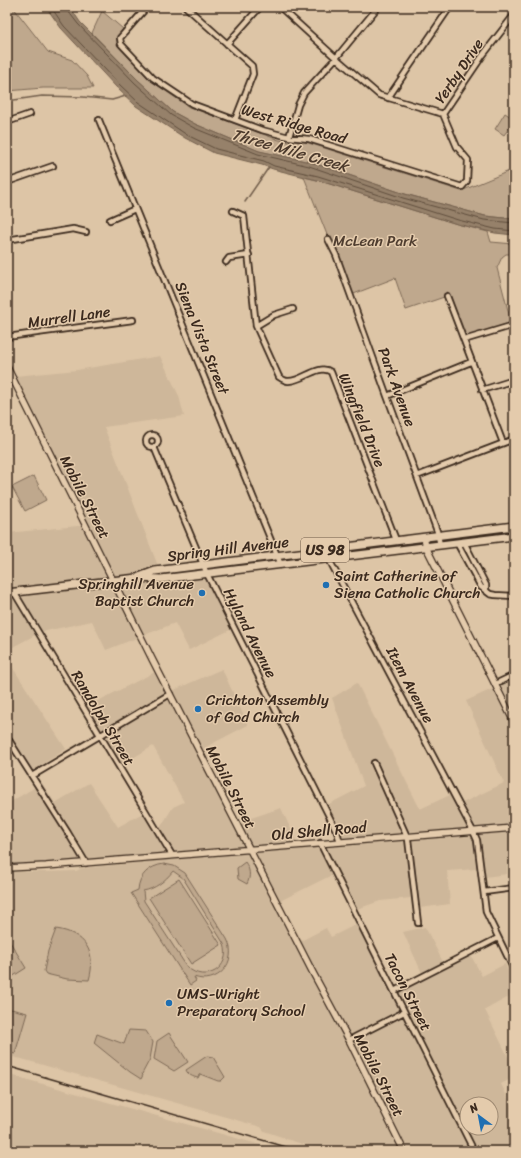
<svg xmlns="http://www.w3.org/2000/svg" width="521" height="1158" viewBox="0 0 521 1158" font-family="Sriracha,sans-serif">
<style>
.built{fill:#ceb79a;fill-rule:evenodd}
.green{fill:#bfa88d;stroke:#7d6956;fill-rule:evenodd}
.water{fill:#96816a;stroke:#725e4c}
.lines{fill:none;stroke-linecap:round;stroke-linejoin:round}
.shore{stroke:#5f4d3c;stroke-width:1}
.stream{stroke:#725e4c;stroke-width:1.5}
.minor-casing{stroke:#3b2a1e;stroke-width:8}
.tertiary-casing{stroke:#3b2a1e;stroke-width:8}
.primary-casing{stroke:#3b2a1e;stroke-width:10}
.minor{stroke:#e4cbac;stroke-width:4.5}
.tertiary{stroke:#e4cbac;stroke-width:5.5}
.primary{stroke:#e4cbac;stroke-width:7}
.rail{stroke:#3b2a1e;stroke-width:1.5}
.poi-dot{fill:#1f6fb2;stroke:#e4cbac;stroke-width:1.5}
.labels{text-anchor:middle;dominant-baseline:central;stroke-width:3;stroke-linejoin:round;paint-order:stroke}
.shield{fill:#e4cbac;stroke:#6e5a49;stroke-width:1}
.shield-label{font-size:14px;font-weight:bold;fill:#3b2a1e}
.street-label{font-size:15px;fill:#3b2a1e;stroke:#e4cbac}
.park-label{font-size:15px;fill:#4f3d2f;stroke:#e4cbac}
.poi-label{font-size:15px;fill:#3b2a1e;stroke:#e4cbac;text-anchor:start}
.water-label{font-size:16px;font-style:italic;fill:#4d3b2d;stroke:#e4cbac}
</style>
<rect width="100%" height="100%" fill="#ddc5a6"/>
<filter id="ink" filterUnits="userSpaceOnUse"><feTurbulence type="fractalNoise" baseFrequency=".025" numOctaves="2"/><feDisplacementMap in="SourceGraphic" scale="8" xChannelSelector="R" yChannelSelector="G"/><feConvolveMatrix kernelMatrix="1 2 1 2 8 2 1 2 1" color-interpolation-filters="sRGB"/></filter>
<g filter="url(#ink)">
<path class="built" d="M160,356L179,396L184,416L104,427L158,566L160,581L206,576L232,629L189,650L175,623L106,650L92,621L41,632L7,650V533L88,525L15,376L77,370Z
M7,659L66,749L32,771L7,732Z
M222,669L248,725L202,749L239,822L281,808L299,847L346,845L327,805L364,786L332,698L357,683L420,809L450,795L456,806L504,783L466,701L514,679V863L507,864V874L478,878L477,869L447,871L450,904L412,909L411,898L380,901L357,909L338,872L278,902L256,852L248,853L250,855L295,944L326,928L331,937L357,924L391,989L422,973L403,932L425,927L443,962L468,950L482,976L505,964L514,981V994L485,1010L514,1069V1077L501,1084L514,1111V1151H406L349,1037L344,1039L401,1151H326L286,1139L282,1137L264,1131L261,1127L22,1059L7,1056V871L44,872L76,871L82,868L175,859L7,866V804L42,783L55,803L89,783L118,827L148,810L160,828L173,807L184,802L153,746L121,765L88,706L155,672L165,694ZM467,1104H491V1128H467Z
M7,1074L282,1151H7Z"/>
<path class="green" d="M7,7H13L48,52L72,60L87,76L93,88H43L7,91Z
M102,11L123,29L117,39V45L151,81L189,107L279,140L289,142L294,139L299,140L461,191L514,169V219L485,216L405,194L310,162L259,151L195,124L173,112L138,80L92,33Z
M505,113L514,119V121L504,135L495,129Z
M304,177L317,180L457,224L488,232L491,242L514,244V254H506L502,257L497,268L512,326L464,340L447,296L406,310L395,278L351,295Z
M34,476L46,500L25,511L12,487Z
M245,862C250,869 251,876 247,884L238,879L237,868Z
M164,864L174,866L185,873L227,939C239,962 217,986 194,977L196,981L190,985L131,893L138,890C139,875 149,866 164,864ZM173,871L183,878L224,944C232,968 205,984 187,967L144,901L143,891C155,889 165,881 173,871Z
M179,879L221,945L191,964L149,898Z
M56,929C85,933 97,952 89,980L67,979L46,974L44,971L48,951Z
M7,937L26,968L7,980Z
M7,1008L27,1013L15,1054L7,1052Z
M129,1030L146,1031L153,1042L150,1059L142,1074L143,1075L141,1079L130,1072L94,1043L97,1034L124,1044Z
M169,1033L188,1062L174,1071L154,1059L157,1041Z
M207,1056L213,1057L225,1077L221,1081H218L200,1074L198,1078C193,1077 188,1075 186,1070Z"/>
<path class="water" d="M46,7H70L80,22L138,80L173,112L195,124L259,151L310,162L405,194L485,216L514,219V235L495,233L457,224L317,180L273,169L262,165L214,153L185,138L136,106L117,88L61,28Z"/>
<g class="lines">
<path class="shore" d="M51,7L64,26L120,85L138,102L187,135L216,149L264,161L274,166L318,176L458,220L495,229L514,231
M67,7L68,11L78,24L135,83L171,115L194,128L258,154L309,166L403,198L484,220L514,223"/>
<path class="stream" d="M7,101L42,96L83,97L112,100L126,96
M245,202L269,167"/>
<g class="minor-casing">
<path id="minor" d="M147,7L120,38L121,44L153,78L192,104L262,130L289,137L309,139L462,187L467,181L468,160L457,147L443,114L483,55L514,15
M186,7L252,66L253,74L235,120
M280,7L336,58L379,95L443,114
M227,44L260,7
M388,98L450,7
M99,120L281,565
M7,122L30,114
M289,137L298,105L304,93L336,58L378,7
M7,182L53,166
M233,211L244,216L256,326L279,377C282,379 285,381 288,381C302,382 318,363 331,372L396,540
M110,220L135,209
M328,239L336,255L387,396L437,531L440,545
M7,240L73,229L86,232
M226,262L229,258L249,255
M447,296L503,443
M256,326L274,315L293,309
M7,337L133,320
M464,340L514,325
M482,390L514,380
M387,396L471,362
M146 441a6 6 0 1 1 12 0a6 6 0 1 1-12 0Z
M154,447L207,574L337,832L340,842
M417,476L514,439
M464,542L486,585V590
M457,543L481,587L490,594L495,595L514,596
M324,550L473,831L477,840L486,912L514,970
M14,592L172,855
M495,684L514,675
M7,737L68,833L86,863
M374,763L408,839L418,923
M32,776L170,694
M320,843L474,1151
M484,892L514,888
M394,991L498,938
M349,1040L404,1012"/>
</g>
<g class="tertiary-casing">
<path id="tertiary" d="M7,367L152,659L313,973L349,1040L404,1151
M424,537L426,547L514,722
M7,868L46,866L514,828"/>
</g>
<g class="primary-casing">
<path id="primary" d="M139,577L155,571L514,526
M7,593L137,578L161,579L514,536"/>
</g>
<use href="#minor" class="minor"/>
<use href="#tertiary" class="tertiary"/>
<use href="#primary" class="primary"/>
<path class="rail" d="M7,1066L300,1151"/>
</g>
</g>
<g class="poi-dot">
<circle cx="326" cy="585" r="4"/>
<circle cx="202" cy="593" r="4"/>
<circle cx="198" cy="709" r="4"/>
<circle cx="169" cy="1003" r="4"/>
</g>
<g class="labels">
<rect class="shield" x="301" y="538" width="48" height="24" rx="3"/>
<g class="shield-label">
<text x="325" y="550">US 98</text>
</g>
<g class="street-label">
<text transform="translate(459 71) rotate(-56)">Yerby Drive</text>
<text transform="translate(294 124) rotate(16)">West Ridge Road</text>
<text transform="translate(69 317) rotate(-8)">Murrell Lane</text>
<text transform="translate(202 338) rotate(68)">Siena Vista Street</text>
<text transform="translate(397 387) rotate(70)">Park Avenue</text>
<text transform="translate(362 420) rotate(68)">Wingfield Drive</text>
<text transform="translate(85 497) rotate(63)">Mobile Street</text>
<text transform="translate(228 549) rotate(-7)">Spring Hill Avenue</text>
<text transform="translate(250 633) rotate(63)">Hyland Avenue</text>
<text transform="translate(410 685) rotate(62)">Item Avenue</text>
<text transform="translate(103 718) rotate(59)">Randolph Street</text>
<text transform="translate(231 787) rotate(63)">Mobile Street</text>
<text transform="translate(319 831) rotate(-5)">Old Shell Road</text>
<text transform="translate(408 992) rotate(63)">Tacon Street</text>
<text transform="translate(379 1075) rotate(63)">Mobile Street</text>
</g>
<g class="park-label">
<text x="375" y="241">McLean Park</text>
</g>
<g class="poi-label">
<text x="334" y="576">Saint Catherine of<tspan x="334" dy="17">Siena Catholic Church</tspan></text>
<text x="194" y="584" text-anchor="end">Springhill Avenue<tspan x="194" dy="17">Baptist Church</tspan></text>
<text x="206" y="700">Crichton Assembly<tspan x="206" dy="17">of God Church</tspan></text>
<text x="177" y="994">UMS-Wright<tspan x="177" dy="17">Preparatory School</tspan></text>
</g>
<g class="water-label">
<text transform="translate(290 150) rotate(16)">Three Mile Creek</text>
</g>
</g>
<rect width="521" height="1158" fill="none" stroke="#e4cbac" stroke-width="24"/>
<rect x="12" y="12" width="497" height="1134" fill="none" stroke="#3b2a1e" stroke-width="1.5" filter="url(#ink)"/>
<g transform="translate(479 1116) rotate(328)"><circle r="19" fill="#e4cbac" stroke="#a08b73"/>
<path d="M0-3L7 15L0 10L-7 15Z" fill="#1f6fb2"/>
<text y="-6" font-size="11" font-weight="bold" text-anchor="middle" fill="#3b2a1e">N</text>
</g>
</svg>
